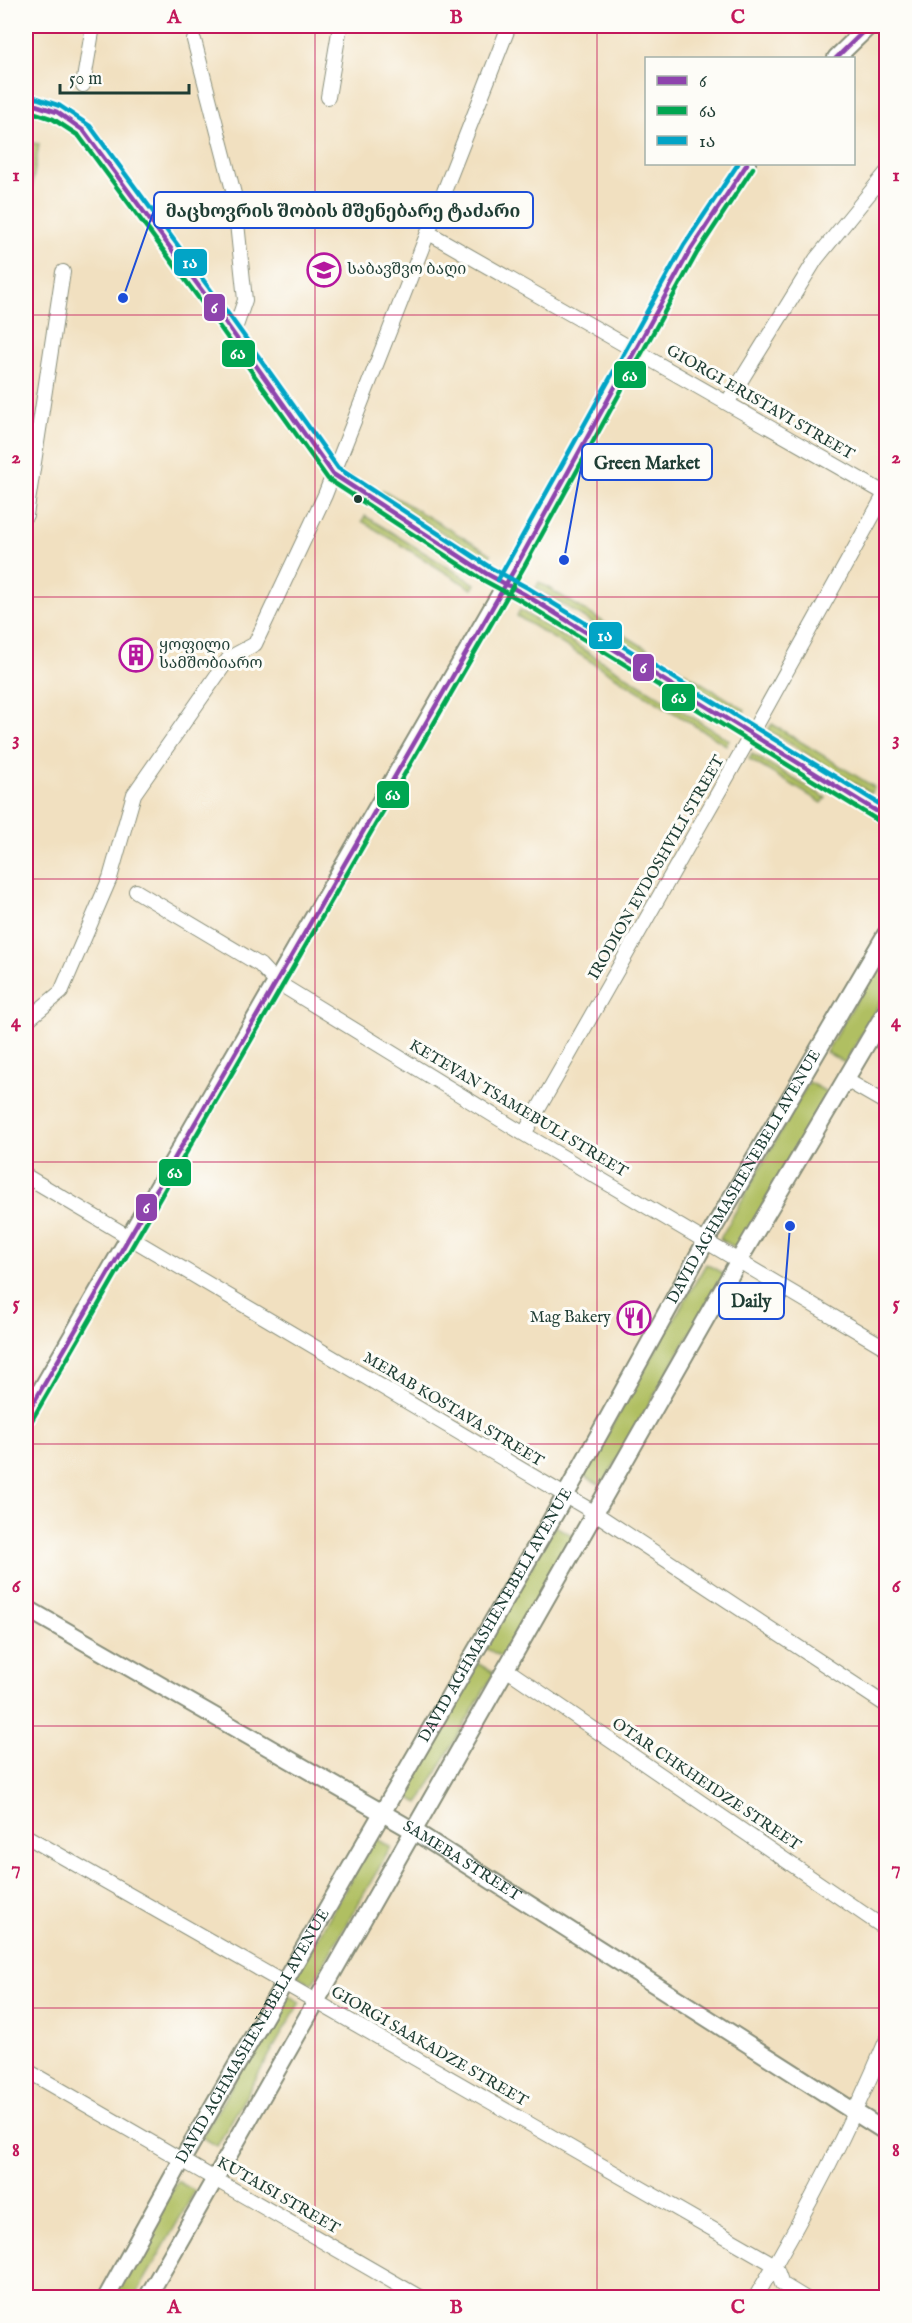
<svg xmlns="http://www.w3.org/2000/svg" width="912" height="2323" viewBox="0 0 912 2323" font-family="'IM FELL English','Noto Serif Georgian',serif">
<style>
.green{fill:#b0bf62;stroke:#687e4b;stroke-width:1.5}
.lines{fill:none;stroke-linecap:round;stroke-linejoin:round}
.minor-casing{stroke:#888e7a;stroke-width:16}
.tertiary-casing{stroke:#888e7a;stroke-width:20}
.minor{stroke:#fff;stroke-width:14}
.tertiary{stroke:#fff;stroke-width:16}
.bus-1-casing{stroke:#fdfcf7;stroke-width:9}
.bus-2-casing{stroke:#fdfcf7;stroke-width:9}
.bus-3-casing{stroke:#fdfcf7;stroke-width:9}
.bus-1{stroke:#8e44ad;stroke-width:4.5}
.bus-2{stroke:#00a651;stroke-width:4.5}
.bus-3{stroke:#02a4c6;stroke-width:4.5}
.grid{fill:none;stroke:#c2185b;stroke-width:1.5;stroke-opacity:0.55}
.bus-dot{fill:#1f3d34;stroke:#fdfcf7;stroke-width:2}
.labels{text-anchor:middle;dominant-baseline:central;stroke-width:6;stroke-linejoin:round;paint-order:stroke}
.poi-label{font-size:16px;fill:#1f3d34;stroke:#fdfcf7;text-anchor:start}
.street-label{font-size:16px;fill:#1f3d34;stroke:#fdfcf7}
.leader{fill:none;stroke:#1d4ed8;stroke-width:2}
.callout-dot{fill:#1d4ed8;stroke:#fdfcf7;stroke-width:2}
.callout{fill:#fdfcf7;stroke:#1d4ed8;stroke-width:2}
.callout-label{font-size:18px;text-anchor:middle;font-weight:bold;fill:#1f3d34}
.line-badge{stroke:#fdfcf7;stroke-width:2}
.badge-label{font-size:16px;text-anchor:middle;font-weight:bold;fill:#fff}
.neatline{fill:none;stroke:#c2185b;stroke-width:2}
.grid-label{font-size:20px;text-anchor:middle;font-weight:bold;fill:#c2185b}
</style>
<rect width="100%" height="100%" fill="#fdfcf7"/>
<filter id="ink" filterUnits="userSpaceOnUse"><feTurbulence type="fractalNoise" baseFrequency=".0167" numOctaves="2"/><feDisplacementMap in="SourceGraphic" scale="12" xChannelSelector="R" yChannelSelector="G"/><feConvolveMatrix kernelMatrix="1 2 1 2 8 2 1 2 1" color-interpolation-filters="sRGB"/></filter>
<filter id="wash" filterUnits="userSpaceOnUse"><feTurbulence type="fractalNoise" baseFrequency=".008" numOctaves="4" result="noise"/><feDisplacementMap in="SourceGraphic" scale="24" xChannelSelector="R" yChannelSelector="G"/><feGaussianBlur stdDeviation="1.35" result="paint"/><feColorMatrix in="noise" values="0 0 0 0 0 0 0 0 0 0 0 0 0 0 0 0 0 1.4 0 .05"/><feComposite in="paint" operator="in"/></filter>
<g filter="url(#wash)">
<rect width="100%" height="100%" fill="#f1e0c0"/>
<path class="green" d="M26,142L39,144L32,187L26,186Z
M383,490L491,554L488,560L380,495Z
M365,516L475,584L472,589L362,521Z
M539,582L745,710L742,715L536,588Z
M520,610L729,740L726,745L517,616Z
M772,724L874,787L871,793L768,730Z
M752,754L826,798L822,803L749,759Z
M886,950V992L845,1063L826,1052Z
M809,1082L828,1093L738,1249L720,1239Z
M706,1264L724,1274L602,1486L583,1475Z
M555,1526L574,1536L504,1658L485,1648Z
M477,1663L494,1673L419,1803L402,1794Z
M375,1838L391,1847L312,1984L296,1975Z
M285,1994L300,2002L217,2146L202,2137Z
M177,2181L195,2191L135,2297L110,2298Z"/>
</g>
<g filter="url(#ink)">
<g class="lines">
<g class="minor-casing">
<path id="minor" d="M194,40L234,194L245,300L233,335
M83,85L93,26
M328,97L340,26
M429,233L886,494
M727,403L816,259L886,173
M26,515L63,272
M136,891L260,965L275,981L524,1134L886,1348
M26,1021L61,992L110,878L134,794L229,658L255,644L325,495L509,26
M846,1080L886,1103
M524,1134L751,735L886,492
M26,1176L595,1513L886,1705
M506,1669L886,1929
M26,1836L284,1983L775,2265L782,2284L805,2298
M26,2070L421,2298
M755,2298C805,2216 849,2129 886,2041"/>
</g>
<g class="tertiary-casing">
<g id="tertiary">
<path d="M836,58L869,26"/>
<path d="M26,102C49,106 66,116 84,131L223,319L333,474L487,574L524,594L886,817"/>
<path d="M26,1416L518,563L691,249L747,164"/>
<path id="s1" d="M26,1608L414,1831L886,2132"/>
<path id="s2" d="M106,2298L182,2160L565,1496L706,1241L886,934"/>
<path d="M147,2298L739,1260L886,1011"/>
</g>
</g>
<use href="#minor" class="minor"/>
<use href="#tertiary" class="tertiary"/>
<g class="bus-1-casing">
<path id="bus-1" d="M836,58L869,26
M26,102L57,112L84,131L223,319L333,474L487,574L524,594L886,817
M26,1416L518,563L691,249L747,164"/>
</g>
<g class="bus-2-casing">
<path id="bus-2" d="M26,110L53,119L79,136L217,323L328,479L483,580L520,600L882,823
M32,1420L524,567L697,253L753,168"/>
</g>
<g class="bus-3-casing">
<path id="bus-3" d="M28,95L60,106L90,126L229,315L338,468L491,568L528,588L886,808
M498,580L684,245L738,164"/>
</g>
<use href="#bus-1" class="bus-1"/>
<use href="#bus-2" class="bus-2"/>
<use href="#bus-3" class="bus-3"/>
</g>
</g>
<path class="grid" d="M315,26V2298M597,26V2298M26,315H886M26,597H886M26,879H886M26,1162H886M26,1444H886M26,1726H886M26,2008H886"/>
<defs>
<g id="school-ring" transform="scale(1.725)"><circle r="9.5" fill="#fdfcf7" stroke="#b5179e" stroke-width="1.5"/><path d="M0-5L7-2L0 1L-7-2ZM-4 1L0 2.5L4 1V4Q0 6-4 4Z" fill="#b5179e"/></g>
<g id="building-ring" transform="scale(1.725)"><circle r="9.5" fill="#fdfcf7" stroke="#b5179e" stroke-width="1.5"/><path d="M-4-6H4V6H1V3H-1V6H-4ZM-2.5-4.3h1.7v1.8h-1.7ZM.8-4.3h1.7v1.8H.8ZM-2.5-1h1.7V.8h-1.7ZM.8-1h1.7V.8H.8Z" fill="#b5179e"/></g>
<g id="restaurant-ring" transform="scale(1.725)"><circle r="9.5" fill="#fdfcf7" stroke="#b5179e" stroke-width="1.5"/><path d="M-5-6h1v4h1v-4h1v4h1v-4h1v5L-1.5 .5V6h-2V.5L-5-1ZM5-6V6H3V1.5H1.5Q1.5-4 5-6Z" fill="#b5179e"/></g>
</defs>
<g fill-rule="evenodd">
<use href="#school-ring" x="324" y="270"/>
<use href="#building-ring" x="136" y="655"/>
<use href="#restaurant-ring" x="634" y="1318"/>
</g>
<circle class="bus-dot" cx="358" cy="499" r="5"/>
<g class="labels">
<g class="poi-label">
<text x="347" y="270">საბავშვო ბაღი</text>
<text x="159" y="646">ყოფილი<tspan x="159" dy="18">სამშობიარო</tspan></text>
<text x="611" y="1318" text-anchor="end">Mag Bakery</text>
</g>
<g class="street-label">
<text transform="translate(760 403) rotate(30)">GIORGI ERISTAVI STREET</text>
<text transform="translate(657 868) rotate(-60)">IRODION EVDOSHVILI STREET</text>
<text transform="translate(518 1109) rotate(31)">KETEVAN TSAMEBULI STREET</text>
<text stroke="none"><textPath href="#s2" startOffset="1290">DAVID AGHMASHENEBELI AVENUE</textPath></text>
<text transform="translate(453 1410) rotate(31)">MERAB KOSTAVA STREET</text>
<text stroke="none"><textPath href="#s2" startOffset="786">DAVID AGHMASHENEBELI AVENUE</textPath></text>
<text transform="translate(706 1785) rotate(34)">OTAR CHKHEIDZE STREET</text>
<text stroke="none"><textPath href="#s1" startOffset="504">SAMEBA STREET</textPath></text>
<text stroke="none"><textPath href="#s2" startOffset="300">DAVID AGHMASHENEBELI AVENUE</textPath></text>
<text transform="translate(429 2047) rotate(30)">GIORGI SAAKADZE STREET</text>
<text transform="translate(278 2196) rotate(30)">KUTAISI STREET</text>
</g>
</g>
<path class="leader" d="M123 298L154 210M564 560L582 462M790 1226L784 1301"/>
<g class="callout-dot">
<circle cx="123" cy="298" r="6"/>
<circle cx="564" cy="560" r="6"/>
<circle cx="790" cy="1226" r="6"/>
</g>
<g class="callout">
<rect x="154" y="192" width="379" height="36" rx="6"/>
<rect x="582" y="444" width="130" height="36" rx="6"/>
<rect x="719" y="1283" width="65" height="36" rx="6"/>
</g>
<g class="callout-label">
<text x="343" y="217">მაცხოვრის შობის მშენებარე ტაძარი</text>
<text x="647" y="469">Green Market</text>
<text x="751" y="1307">Daily</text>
</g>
<g class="line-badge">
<rect x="173" y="248" width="35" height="29" rx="6" fill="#02a4c6"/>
<rect x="203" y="293" width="23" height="29" rx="6" fill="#8e44ad"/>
<rect x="221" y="339" width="35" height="29" rx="6" fill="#00a651"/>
<rect x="613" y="360" width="34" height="29" rx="6" fill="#00a651"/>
<rect x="588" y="621" width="35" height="29" rx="6" fill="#02a4c6"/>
<rect x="632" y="653" width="23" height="29" rx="6" fill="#8e44ad"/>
<rect x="661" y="683" width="35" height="29" rx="6" fill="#00a651"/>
<rect x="376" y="780" width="34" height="29" rx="6" fill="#00a651"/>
<rect x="158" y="1158" width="34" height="29" rx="6" fill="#00a651"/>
<rect x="135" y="1193" width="23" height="29" rx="6" fill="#8e44ad"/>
</g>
<g class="badge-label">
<text x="190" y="268">1ა</text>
<text x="214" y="313">6</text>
<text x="238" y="359">6ა</text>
<text x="630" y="381">6ა</text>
<text x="605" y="641">1ა</text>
<text x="643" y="673">6</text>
<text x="679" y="703">6ა</text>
<text x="393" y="800">6ა</text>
<text x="175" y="1178">6ა</text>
<text x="146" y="1213">6</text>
</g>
<rect width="912" height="2323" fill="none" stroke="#fdfcf7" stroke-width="66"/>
<rect x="645" y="57" width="210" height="108" fill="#fdfcf7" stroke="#a4b0a9" stroke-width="1.5"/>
<rect x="657" y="76" width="30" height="9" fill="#8e44ad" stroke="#a4b0a9" stroke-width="1.5"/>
<text x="699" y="87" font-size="18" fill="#1f3d34">6</text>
<rect x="657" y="106" width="30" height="9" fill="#00a651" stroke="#a4b0a9" stroke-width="1.5"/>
<text x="699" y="117" font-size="18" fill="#1f3d34">6ა</text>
<rect x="657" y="136" width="30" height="9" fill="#02a4c6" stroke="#a4b0a9" stroke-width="1.5"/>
<text x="699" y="147" font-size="18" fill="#1f3d34">1ა</text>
<path d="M60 84v9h129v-9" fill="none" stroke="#1f3d34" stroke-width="3"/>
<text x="69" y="84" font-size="18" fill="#1f3d34" stroke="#fdfcf7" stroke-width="4.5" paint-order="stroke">50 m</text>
<rect x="33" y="33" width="846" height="2257" class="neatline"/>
<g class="grid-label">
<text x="174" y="23">A</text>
<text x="456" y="23">B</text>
<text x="738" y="23">C</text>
<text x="16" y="181">1</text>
<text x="896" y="181">1</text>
<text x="16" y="463">2</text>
<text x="896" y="463">2</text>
<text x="16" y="745">3</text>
<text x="896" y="745">3</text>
<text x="16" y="1027">4</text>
<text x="896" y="1027">4</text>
<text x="16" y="1309">5</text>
<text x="896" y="1309">5</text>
<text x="16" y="1592">6</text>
<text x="896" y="1592">6</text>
<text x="16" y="1874">7</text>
<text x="896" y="1874">7</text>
<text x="16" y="2156">8</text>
<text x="896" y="2156">8</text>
<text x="174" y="2313">A</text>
<text x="456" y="2313">B</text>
<text x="738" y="2313">C</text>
</g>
</svg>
